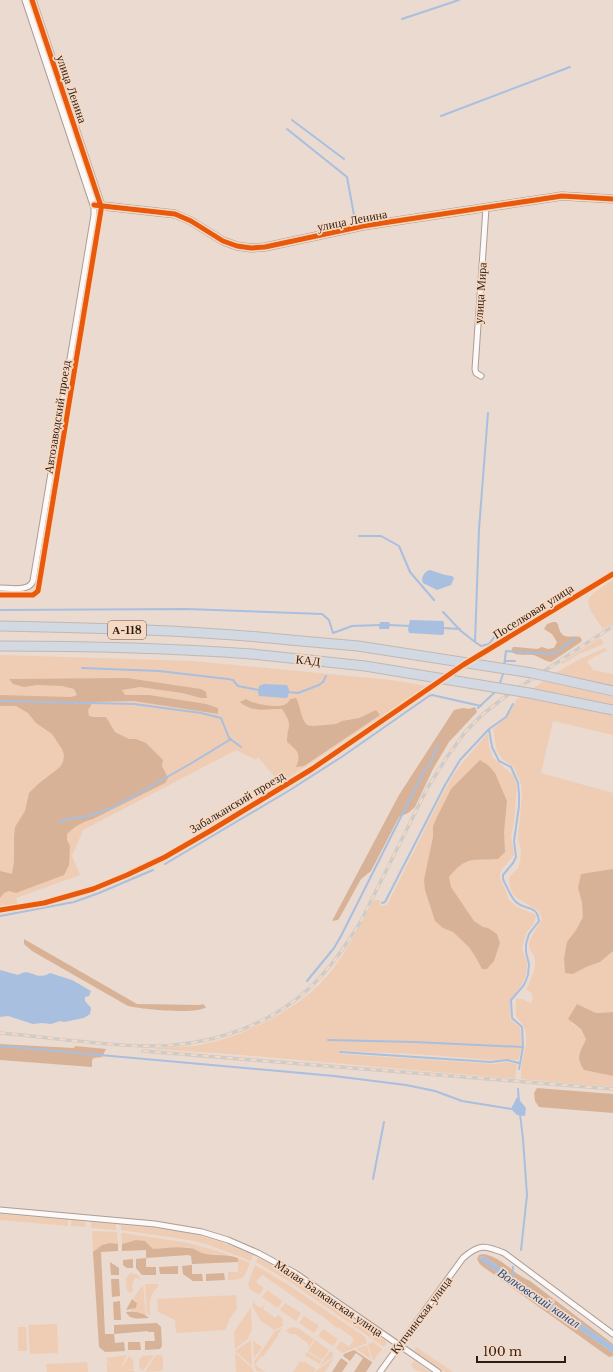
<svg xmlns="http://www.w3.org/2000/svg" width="613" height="1372" viewBox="0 0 613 1372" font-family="'Libre Baskerville',serif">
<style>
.green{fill:#efcdb4}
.forest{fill:#d8b296}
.water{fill:#a8bfe0}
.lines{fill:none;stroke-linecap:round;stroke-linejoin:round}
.stream{stroke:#a8bfe0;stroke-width:2}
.street-casing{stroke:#aa9e96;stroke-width:7}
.secondary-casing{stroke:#aa9e96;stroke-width:9}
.highway-casing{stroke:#c1b8b2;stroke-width:11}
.street{stroke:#fcf9f8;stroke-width:5}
.secondary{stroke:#fcf9f8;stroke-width:7}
.highway{stroke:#d3d9e3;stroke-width:9}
.rail-casing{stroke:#cfcbc7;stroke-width:3.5}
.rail{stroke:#f6d8c3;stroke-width:2;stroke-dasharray:6;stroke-linecap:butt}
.highway-bridge-casing{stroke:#c1b8b2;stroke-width:11;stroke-linecap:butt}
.highway-bridge{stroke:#d3d9e3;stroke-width:9}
.cycleway-casing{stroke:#f6d8c3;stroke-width:8}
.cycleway{stroke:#e8590c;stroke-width:5}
.labels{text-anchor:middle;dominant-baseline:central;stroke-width:3.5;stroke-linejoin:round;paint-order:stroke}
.shield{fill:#f6d8c3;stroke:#66564b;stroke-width:1}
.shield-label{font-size:11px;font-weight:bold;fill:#291f17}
.street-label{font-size:12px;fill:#291f17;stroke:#f6d8c3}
.water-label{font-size:13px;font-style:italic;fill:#1b4f8e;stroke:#f6d8c3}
</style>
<rect width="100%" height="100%" fill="#eadacf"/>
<path class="green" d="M613,580V623L603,629C582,599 582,600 613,580Z
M600,638L604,644L579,654L563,664L561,663Z
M605,648L607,650L587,661L593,670L613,674V735L553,721L541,773L613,793V1012L596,1013L577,1004L572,1024L581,1029L586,1039L579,1053L584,1070L613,1076V1087L521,1079C521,1072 521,1064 523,1057C528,1038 529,1031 516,1016V999H522L531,1003L533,998L531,992L526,990C530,981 538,967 534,957C533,952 529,950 529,945C530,936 538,927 542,919L539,911L517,898L512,893L509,881L510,876L518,868L520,862L521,851L518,839L522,795L521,784L514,767L502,759L497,751L493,729L506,718L512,709L516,700L557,672L578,660Z
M0,655L193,661L391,680L427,686L273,788L274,776L258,757L256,760L236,750L83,830L72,856L80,875L16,898L18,904L0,906Z
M488,733L489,747L493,758L513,775L517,787L514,822L511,836L514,854C511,861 501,868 500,874C499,879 503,885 505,889C507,892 507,894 508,898C513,907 525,910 534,914L536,916L533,925L527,932L524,940L522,949L527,962L526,975L522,984L510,1000V1019L520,1028L522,1047L518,1060L507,1059L491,1060L416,1054L339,1051L338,1052L340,1054L494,1064L508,1062L517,1064L515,1079L231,1054L154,1049L157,1048C169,1047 182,1047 194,1046C235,1040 288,1015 318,986C340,965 360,927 374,900H380V904L382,906L387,905L440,799L454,774L463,762Z
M0,1214L68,1220V1226L0,1220Z
M71,1220L85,1222L86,1227L71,1226Z
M91,1222L116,1224V1230L91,1228Z
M121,1225C148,1227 175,1230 201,1236C219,1240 236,1248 253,1255L251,1261L206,1244L189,1240L121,1230Z
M92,1231L116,1232L117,1233L118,1244C106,1243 102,1245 93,1252Z
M123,1233L189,1243L230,1255L205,1254L188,1247L153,1249C141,1237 138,1240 122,1244L121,1234Z
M238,1258L250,1263C244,1277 245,1280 228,1280V1272H238Z
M258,1258L273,1265L292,1276L387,1342L384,1347L289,1281L256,1262Z
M255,1265L287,1284L365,1337L367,1343L342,1353L336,1348L341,1341L349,1347L354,1340L352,1338V1337L338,1327L337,1328L320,1314V1315L264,1276L262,1275L256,1282L264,1288L259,1295L250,1289L248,1284Z
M131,1273L138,1275L141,1280L135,1277L132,1285L133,1291L130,1293L127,1290L126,1279L129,1274Z
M145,1284H158V1287C148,1296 150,1303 150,1316L147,1313Z
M143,1285L146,1315L131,1312V1309L136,1308L137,1302L133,1298Z
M267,1290L282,1301L278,1308L262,1297Z
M236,1295L237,1309L230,1318L225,1330L176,1333L175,1320L158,1312L157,1299Z
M255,1299L254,1304L261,1308L264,1305H265L263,1309L275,1318L278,1315L282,1318L283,1326L274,1330L260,1320L252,1305Z
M285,1303L301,1313L296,1321L280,1310Z
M251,1307L252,1330L248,1337L249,1338L235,1349L234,1332Z
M304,1316L319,1326L314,1333L299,1323Z
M57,1324L58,1353L30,1354L28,1325Z
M18,1327H26L27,1351H18Z
M293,1327L298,1328L314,1339L309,1347L308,1346L309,1344L295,1334H290L286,1331L288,1329Z
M282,1328L278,1334V1336L263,1357L261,1356L255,1365L265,1372L256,1371L254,1362L275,1331Z
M323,1329L338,1339L333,1346L318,1336Z
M251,1340L252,1366L235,1351Z
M315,1340L329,1350L322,1360L308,1351Z
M253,1341L262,1347L254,1358Z
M373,1342L382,1349L373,1361L368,1344Z
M367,1345L371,1359L356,1349Z
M416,1347L453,1372H445L414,1351Z
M330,1351L333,1353V1357L319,1367Z
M307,1352L322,1361L319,1364L305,1355Z
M235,1353L252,1368L254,1372H236Z
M127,1355L122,1365L123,1366L129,1356L133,1360L134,1369H125L134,1370V1372H107V1360L110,1365H111L106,1358Z
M154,1355L143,1371L141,1370L139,1366L140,1358L143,1356Z
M156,1355H161L163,1357V1370L161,1371L145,1372Z
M334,1358L325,1372H315L316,1371Z
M300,1361L303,1363L304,1361L316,1369L314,1372H293Z
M414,1361L430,1372C422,1372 415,1372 411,1365Z
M87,1362L88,1372H47L46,1364Z"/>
<path class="forest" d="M553,622H556C559,625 558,627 560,631C564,640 573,635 580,637L582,640L581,642L551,662C544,661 539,656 533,655C526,654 516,657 511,651L513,647H516L537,649L542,647L548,649L554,648L557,642L552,634L544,629L547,624Z
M127,678L201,689L206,692L207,698H201L182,693L140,687L122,690L125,695H149L206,704L218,708V714L134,701L93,702L88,710L89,716L94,717H106L115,732L129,739H136L146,743L163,760L162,766L168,778L165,783L93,819C82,822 75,826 67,834V840L70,846L69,865L64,875L16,893L9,891L4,893L0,898V871L12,874L14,861V837L15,827L25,811L29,793L38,784L60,767L63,762L64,755L62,749L52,734L36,723L28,713L16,706H0V695L71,697L77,695L74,689L62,686L37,685L24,687L13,684L9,679Z
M296,698C301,707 300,717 307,725L313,726L336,724L342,721L359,718L376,710L380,715L304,766L296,767C302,754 297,750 287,742C287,724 294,727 282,709C267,709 252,713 240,702L246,699C253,704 278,709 286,704C288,703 290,700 290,699Z
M475,707L477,712L449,742L433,769L415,807L408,813L399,817L371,871L361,879L340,917L338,920L332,921L399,795L454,710L463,708L469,709Z
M480,760L488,765L495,773L507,801L504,832L505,852L498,859C472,861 467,855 449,877L451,887L474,921L483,927L488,928L497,934L500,943L494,961L487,969H482L475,956L469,947L453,932L443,928L435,921L425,890L424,880L433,837V826L437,817L451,789Z
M613,869V951L600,962L586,967L573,974L565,973L564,958L567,942L576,930L583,917L582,903L578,888L581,874Z
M24,939L137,1004L200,1005L203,1004L206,1007C198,1015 140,1009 128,1006L32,951L24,944Z
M577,1004L596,1013L613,1012V1076L584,1070C575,1056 580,1053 586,1039L581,1029L568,1019Z
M0,1044L74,1048L75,1046L106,1049L102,1057L94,1058L92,1060V1067L0,1060Z
M537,1088L613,1094V1113L539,1107L535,1101L534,1093Z
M136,1240L145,1241L153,1249C165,1248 177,1246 189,1248C195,1248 200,1253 206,1254C217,1256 228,1254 238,1258V1262L192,1264L191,1256L188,1255L146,1258V1250L122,1251V1244Z
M110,1243L118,1244V1251L101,1252L105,1334H114V1325L157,1323L161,1327L162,1346L160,1349L145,1350V1341H155L154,1332H148V1331L114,1334L115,1343L124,1342L125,1351L105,1352L99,1347L93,1252L102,1245Z
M483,1254C502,1257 513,1274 530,1281L613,1344V1346L483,1256L479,1258L613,1353V1356L609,1357L482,1266L479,1263L477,1259L479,1255Z
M146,1258V1267H156V1275H142L136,1268V1259Z
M133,1259V1268H127L123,1265V1260Z
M110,1262L119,1268V1275H111Z
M192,1265V1274H202L203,1281H193L183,1274L182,1266Z
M178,1266V1274H160L159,1267Z
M224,1273L225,1280L206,1281V1274Z
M111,1279H119L120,1296L112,1297Z
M132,1299L137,1303L136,1308L126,1310Z
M120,1301L121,1320H114L113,1302Z
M126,1312C133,1311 143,1312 149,1318C140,1318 130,1321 126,1312Z
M128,1342H140L141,1350H128Z
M354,1350L372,1362V1363L366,1372H354L363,1358L356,1353L350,1361L343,1356L344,1354Z
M341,1358L348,1363L342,1372H332Z"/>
<path class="water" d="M430,570L445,575L452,576L454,578L451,585L437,590L423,583L422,579C423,575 425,571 430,570Z
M410,620L443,621L444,623V634L442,635L409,633L408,629Z
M380,622H389L390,624L389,629H379Z
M264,684L287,685L289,690L288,697L286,698L259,696L258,693L259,686Z
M0,970L18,975C30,966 36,982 50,973L72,980L91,991L89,996L85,997V1001L91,1008L90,1014L84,1018L64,1022L60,1021L51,1024L42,1023L33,1024L8,1016L0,1017Z
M517,1097L526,1108L525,1116L517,1115L511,1109Z
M483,1256L613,1346V1353L479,1259Z"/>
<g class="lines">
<path class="stream" d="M402,19L459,0
M441,116L570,67
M292,120L344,159
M287,129L347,177L354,215
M359,536H381L399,546L410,572L434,600
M0,610L186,609L322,614L329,620L333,633L352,626L381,625
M443,612L461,631L475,642L479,529L488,413
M389,625L411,626
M443,628L460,629
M475,642L481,646L489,644L495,636L497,638
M505,661H515
M504,666L506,651L551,654L557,652L576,638
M82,668L159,671L228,679L233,680L238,686L259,690
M499,686L504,671
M287,692L298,693L319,685L323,682L326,676
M0,701L134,704L201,713L221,718L229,738L241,747
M513,704L506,717L489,729L492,747L499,761L511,767L518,783L519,794V806L514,841L516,857L513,863L503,875V879C506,885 511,898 516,902C526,911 537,904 539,921L529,934L526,944V952L529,964L528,975L524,985L511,1000L512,1018L522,1027L523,1047L519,1069
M478,708L496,691
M59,822L63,820L89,816L114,807L190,764L231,739
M165,864L290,790L343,756L429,696L432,695L481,706
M382,903L385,902L445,785L460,760L489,729
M0,916L74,902L99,893L153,870
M307,981L334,948L341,936L423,773L430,764L438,744
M328,1040L414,1042L523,1047
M0,1046L334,1076L406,1085L435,1091L462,1101L511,1109
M340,1052L491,1062L507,1060L519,1063
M518,1089L519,1102
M520,1114L523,1139L527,1195L521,1250
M373,1179L384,1122
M512,1278L513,1267"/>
<g class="street-casing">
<path id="street" d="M481,376L476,373L475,369L486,208
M0,588C10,588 29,592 33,581L94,215V205
M0,595H33L38,591L101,206
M0,910L44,903L93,889L127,875L165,857L210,831L312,769L463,665L613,574
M0,1210L155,1224L202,1232L228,1240L258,1253L295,1273L438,1372
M380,1372L463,1258C479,1244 485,1245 504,1253L613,1334"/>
</g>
<g class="secondary-casing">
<path id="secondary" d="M26,0L94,205L175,214L191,221L223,241L237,246L251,248L265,247L363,226L562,196L613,199
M32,0L101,206"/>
</g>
<g class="highway-casing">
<path id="highway" d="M0,626C97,628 194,630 290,640
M0,646C84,646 168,648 252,654"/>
</g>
<use href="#street" class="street"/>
<use href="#secondary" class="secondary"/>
<use href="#highway" class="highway"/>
<g class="rail-casing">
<path id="rail" d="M0,1033C48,1037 97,1045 145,1046C203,1047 261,1030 305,992C328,972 345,947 361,921L428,787L447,757L466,731L483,714L506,696L613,626
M143,1051L613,1089"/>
</g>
<use href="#rail" class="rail"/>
<g class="highway-bridge-casing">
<path id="highway-bridge" d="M290,640L358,646L532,673L613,691
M252,654L365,666L529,693L613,710"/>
</g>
<use href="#highway-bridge" class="highway-bridge"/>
<g class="cycleway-casing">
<path id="cycleway" d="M94,205L175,214L191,221L223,241L237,246L251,248L265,247L363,226L562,196L613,199
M0,595H33L38,591L101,210V206L32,0
M0,910L44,903L93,889L127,875L165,857L210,831L312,769L463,665L613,574"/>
</g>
<use href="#cycleway" class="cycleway"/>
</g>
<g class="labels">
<rect class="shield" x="108" y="621" width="38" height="18" rx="3"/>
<g class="shield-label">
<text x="127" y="630">А-118</text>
</g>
<g class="street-label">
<text transform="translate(72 89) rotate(71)">улица Ленина</text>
<text transform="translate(352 220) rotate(-11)">улица Ленина</text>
<text transform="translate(480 293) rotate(-86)">улица Мира</text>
<text transform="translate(57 417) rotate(-81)">Автозаводский проезд</text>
<text transform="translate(533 611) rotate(-32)">Поселковая улица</text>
<text transform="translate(308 660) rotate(6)">КАД</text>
<text transform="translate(237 802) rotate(-31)">Забалканский проезд</text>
<text transform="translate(329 1298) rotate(34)">Малая Балканская улица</text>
<text transform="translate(421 1315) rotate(-53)">Купчинская улица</text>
</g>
<g class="water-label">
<text transform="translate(539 1298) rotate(34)">Волковский канал</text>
</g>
</g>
<path d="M477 1356v6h88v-6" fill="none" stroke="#291f17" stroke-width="2"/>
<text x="483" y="1356" font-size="12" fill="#291f17" stroke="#f6d8c3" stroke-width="3" paint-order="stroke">100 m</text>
</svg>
